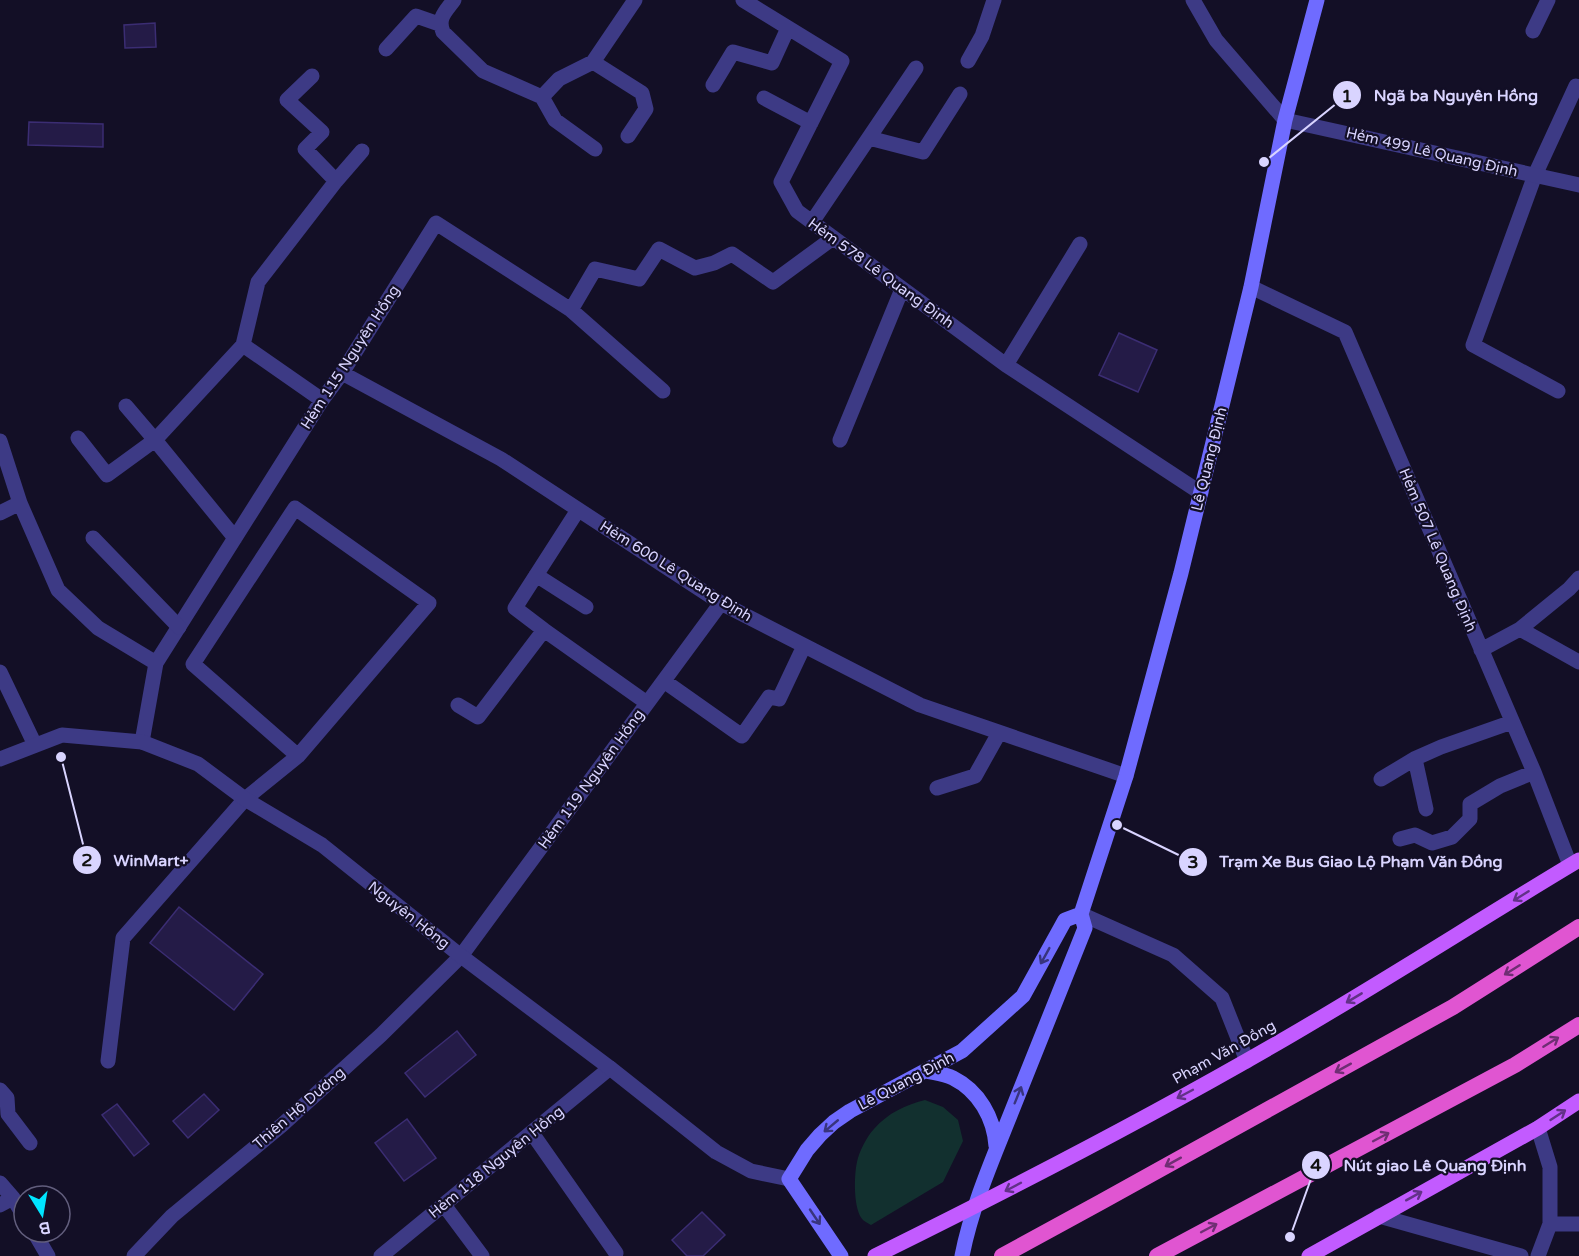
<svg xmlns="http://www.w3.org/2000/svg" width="1579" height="1256" viewBox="0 0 1579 1256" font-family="'Varela Round',sans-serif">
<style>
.green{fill:#12302f}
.building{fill:#241b47;stroke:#3b2d73;stroke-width:1.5}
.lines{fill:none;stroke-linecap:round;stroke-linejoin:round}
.service{stroke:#3d3a85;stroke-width:15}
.minor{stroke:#3d3a85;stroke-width:15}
.tertiary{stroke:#3d3a85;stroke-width:15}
.secondary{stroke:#6f6bff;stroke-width:15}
.primary{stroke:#c25bff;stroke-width:15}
.trunk{stroke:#e055d1;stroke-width:16}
.oneway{stroke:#623188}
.oneway2{stroke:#38347d}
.oneway3{stroke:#6f2e73}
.labels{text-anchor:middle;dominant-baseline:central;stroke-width:4.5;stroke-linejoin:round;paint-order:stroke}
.street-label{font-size:15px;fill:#d9d4ff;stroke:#130f26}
.leader{fill:none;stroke:#d9d4ff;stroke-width:2}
.callout-dot{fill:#d9d4ff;stroke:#130f26;stroke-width:2}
.mark-label{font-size:18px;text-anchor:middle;font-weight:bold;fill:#111}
.callout-label{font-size:16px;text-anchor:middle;font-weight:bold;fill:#d9d4ff;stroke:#130f26;stroke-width:4.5;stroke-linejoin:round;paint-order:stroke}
</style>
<rect width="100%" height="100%" fill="#130f26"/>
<path class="green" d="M925,1100L943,1107L958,1120L963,1141L943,1182L871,1225C868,1223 865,1222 863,1220C853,1210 854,1175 857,1162C859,1152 867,1136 874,1129C888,1113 905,1105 925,1100Z"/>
<path class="building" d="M155,23L156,47L125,48L124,25Z
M29,122L103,124V147L28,145Z
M1119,333L1157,350L1138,392L1099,375Z
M179,907L263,974L234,1010L150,943Z
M457,1031L476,1055L425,1097L405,1073Z
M204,1094L219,1110L188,1138L173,1121Z
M117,1104L149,1144L134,1156L102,1115Z
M407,1119L436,1158L404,1181L375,1143Z
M702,1212L725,1235L703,1256H687L672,1240Z"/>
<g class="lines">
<path class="service" d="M454,0C446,11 437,18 443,32L483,71L542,97L559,79L593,62L635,0
M743,0L842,61L781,182L797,211L1006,365L1201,493
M1193,0L1216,40L1285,120
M1533,31L1548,0
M386,49L416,16L439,24
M968,61L982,36L994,0
M593,62L642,93L646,109L628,136
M312,76L287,100L322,132L305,149L336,181
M713,85L733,52L772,63L788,28
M542,97L555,120L595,149
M764,98L811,123
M869,138L923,152L960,94
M812,222L916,68
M1251,287L1345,332L1534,772L1570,865
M571,310L595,269L639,279L659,249L695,268L714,263L732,254L773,282L833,238
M243,345L322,400
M1006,365L1080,244
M342,373L501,459L721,603L920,705L1126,776
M1558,391L1473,345L1535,175L1576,86L1579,87
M78,438L107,475L155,440L126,406
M840,440L902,289
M0,441L20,503L58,590L98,628L156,663
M0,513L20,503
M235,538L155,440L243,345L258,282L336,181L362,151
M536,575L586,607
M1520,629L1579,662
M544,630L515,608L578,510
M1481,650L1520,629L1569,589L1579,578
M0,672L35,745
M664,681L742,736L769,697L779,699L804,646
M458,705L478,717L544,630L647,703
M142,742L156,663L322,400L342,373L436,223L571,310L663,391
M1415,759L1426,809
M1381,779L1416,758L1441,747L1512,722
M937,788L975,776L999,733
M1400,839L1415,835L1432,843L1452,837L1470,819V804L1500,786L1534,772
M1081,914L1173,955L1222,998L1247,1061
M461,956L721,603
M108,1061L123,938L245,799L298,756L429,603L295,508L193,664L298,756
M0,1090L7,1098L8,1114L30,1143
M1538,1128L1550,1167V1224L1538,1256
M532,1133L616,1253
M0,1183L13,1198L24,1216
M0,1205L13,1198
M444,1205L482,1256
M1379,1216L1521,1256
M1550,1224H1579
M34,1232L48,1256
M381,1256L610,1068"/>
<path class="minor" d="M1285,120L1579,185
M93,538L179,627
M134,1256L172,1216L282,1125L381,1035L461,956"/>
<path class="tertiary" d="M0,759L62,735L142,742L198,764L245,799L322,845L461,956L610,1068L716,1152L751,1171L789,1179"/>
<path class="secondary" d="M926,1071C935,1073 945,1074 953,1078C979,1091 994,1118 996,1146
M841,1256L789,1179L807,1150L820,1135L834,1122L850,1111L962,1051L1023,996L1065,920L1081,914
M962,1256C972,1205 994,1156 1013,1108C1037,1048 1061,988 1085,928L1081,914L1126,776L1181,573L1251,287L1285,120L1317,0"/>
<path class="primary" d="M875,1256C1015,1187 1154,1115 1288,1037C1386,980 1482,918 1579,860
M1309,1256L1538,1128L1579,1101"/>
<path class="trunk" d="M1002,1256L1101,1202L1453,1007L1579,927
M1157,1256L1515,1065L1579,1025"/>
</g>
<defs><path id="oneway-shaft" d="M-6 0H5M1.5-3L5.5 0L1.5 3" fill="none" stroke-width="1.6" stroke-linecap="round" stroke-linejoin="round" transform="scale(1.5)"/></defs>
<g class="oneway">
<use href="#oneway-shaft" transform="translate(1521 896) rotate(148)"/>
<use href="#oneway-shaft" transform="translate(1354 998) rotate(149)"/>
<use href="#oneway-shaft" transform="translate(1185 1094) rotate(152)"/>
<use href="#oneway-shaft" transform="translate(1558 1115) rotate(-33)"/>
<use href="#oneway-shaft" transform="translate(1013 1187) rotate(152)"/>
<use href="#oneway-shaft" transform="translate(1414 1196) rotate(-29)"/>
</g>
<g class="oneway2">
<use href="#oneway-shaft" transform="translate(1045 956) rotate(119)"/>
<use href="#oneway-shaft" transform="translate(1018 1095) rotate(-68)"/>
<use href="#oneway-shaft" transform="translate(831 1126) rotate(140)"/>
<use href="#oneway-shaft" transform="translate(815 1217) rotate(56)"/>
</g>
<g class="oneway3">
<use href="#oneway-shaft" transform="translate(1512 970) rotate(148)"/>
<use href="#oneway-shaft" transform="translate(1551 1042) rotate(-32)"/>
<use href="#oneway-shaft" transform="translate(1343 1068) rotate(151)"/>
<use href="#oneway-shaft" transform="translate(1381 1137) rotate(-28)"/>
<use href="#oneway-shaft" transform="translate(1173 1162) rotate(151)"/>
<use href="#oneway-shaft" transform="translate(1209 1228) rotate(-28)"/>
</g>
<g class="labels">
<g class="street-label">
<text transform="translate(1432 152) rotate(13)">Hẻm 499 Lê Quang Định</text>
<text transform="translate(881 273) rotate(36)">Hẻm 578 Lê Quang Định</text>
<text transform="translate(350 357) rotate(-57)">Hẻm 115 Nguyên Hồng</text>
<text transform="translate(1209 459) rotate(-76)">Lê Quang Định</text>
<text transform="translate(1438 550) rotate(67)">Hẻm 507 Lê Quang Định</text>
<text transform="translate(676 571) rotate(32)">Hẻm 600 Lê Quang Định</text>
<text transform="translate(591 779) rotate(-54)">Hẻm 119 Nguyên Hồng</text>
<text transform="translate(409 915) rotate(38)">Nguyên Hồng</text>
<text transform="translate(1224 1052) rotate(-29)">Phạm Văn Đồng</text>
<text transform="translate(906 1081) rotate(-28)">Lê Quang Định</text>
<text transform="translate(299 1108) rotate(-41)">Thiên Hộ Dương</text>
<text transform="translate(496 1162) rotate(-39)">Hẻm 118 Nguyên Hồng</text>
</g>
</g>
<path class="leader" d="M1264 162L1347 95M61 757L87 860M1117 825L1193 862M1290 1237L1316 1165"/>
<g class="callout-dot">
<circle cx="1264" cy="162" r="6"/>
<circle cx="61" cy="757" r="6"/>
<circle cx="1117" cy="825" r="6"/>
<circle cx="1290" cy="1237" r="6"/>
<circle cx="1347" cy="95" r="15"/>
<circle cx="87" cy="860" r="15"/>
<circle cx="1193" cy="862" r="15"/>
<circle cx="1316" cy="1165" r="15"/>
</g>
<g class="mark-label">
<text x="1347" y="102">1</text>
<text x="87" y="866">2</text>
<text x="1193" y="868">3</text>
<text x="1316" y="1171">4</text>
</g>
<g class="callout-label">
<text x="1456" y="101">Ngã ba Nguyên Hồng</text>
<text x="151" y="866">WinMart+</text>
<text x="1361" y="867">Trạm Xe Bus Giao Lộ Phạm Văn Đồng</text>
<text x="1435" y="1171">Nút giao Lê Quang Định</text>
</g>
<g transform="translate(42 1214) rotate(169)"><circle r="28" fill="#130f26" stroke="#625e7d" stroke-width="1.5"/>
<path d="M0-4.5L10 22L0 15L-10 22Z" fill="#00e5ff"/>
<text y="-9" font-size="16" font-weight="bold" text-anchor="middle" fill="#d9d4ff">B</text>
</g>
</svg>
